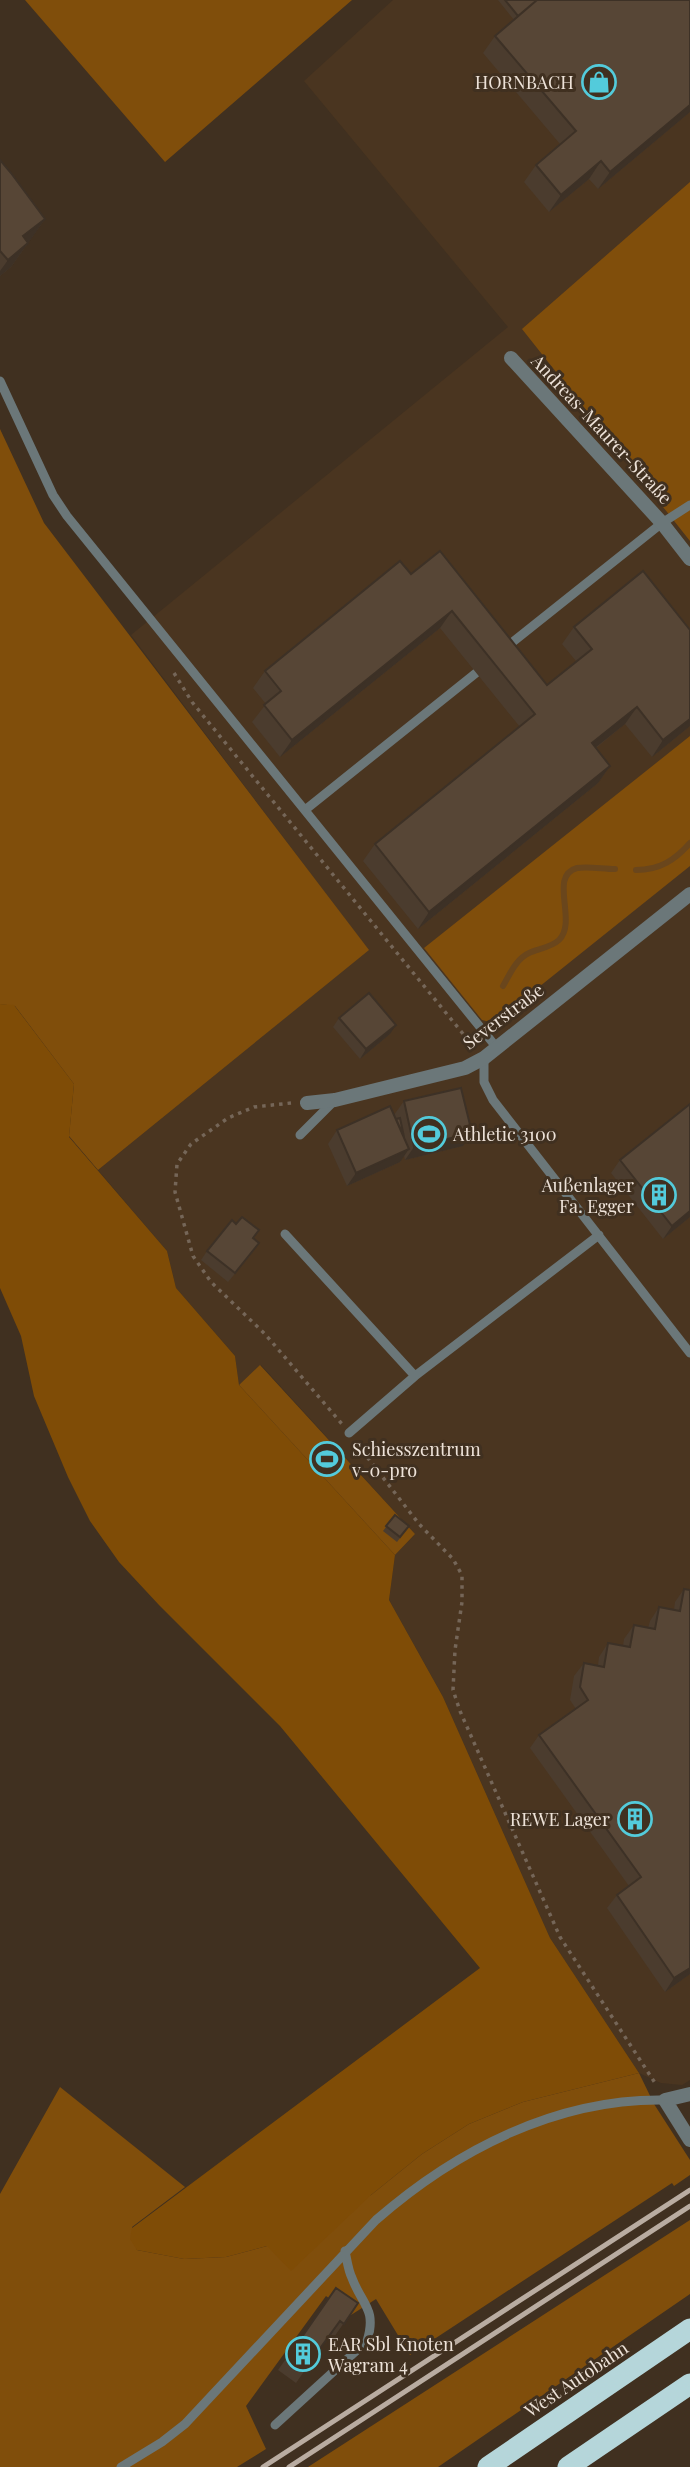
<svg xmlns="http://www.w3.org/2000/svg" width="690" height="2467" viewBox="0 0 690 2467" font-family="'Playfair Display',serif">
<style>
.built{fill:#4a3520}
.green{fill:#804e0b}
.forest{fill:#7f4c06}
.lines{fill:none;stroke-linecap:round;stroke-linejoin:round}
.stream{stroke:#6a461c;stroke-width:6}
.path{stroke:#756658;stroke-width:3.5;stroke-dasharray:3.5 5;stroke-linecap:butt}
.lane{stroke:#6b7779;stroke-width:9}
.street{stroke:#6b7779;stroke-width:14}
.highway{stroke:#b5d6da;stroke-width:21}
.rail{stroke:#b9aca1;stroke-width:5}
.wall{fill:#4b3c2e}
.shaded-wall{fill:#3d3126}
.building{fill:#574636;stroke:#3d3126;stroke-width:2}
.labels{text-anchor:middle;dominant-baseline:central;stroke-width:6;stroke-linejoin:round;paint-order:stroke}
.poi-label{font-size:18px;fill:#ede2d8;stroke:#403020;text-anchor:end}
.street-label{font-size:18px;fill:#ede2d8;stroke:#403020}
</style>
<rect width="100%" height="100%" fill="#403020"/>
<path class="built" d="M393,0H690V2080L682,2085L661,2083L639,2073L550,1938L443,1697L389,1600L395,1555L415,1534L261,1365L239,1385L235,1356L176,1288L167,1251L98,1170L368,950L131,635L508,327L304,81Z"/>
<path class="green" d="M25,0H352L165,162Z
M690,182V541L522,329Z
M0,429L44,523L369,950L98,1170L69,1136L74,1084L15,1006L0,1004Z
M690,736V866L494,1023L482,1020L424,948Z
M260,1365L415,1534L395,1555L239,1385Z
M639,2073L654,2104L690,2160V2175L674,2186L672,2183L410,2355L376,2299L351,2315L326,2296L246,2406L266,2449L237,2467H0V2194L60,2087L185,2187L132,2227L137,2250L184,2259L226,2257L267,2246L371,2195L422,2154L469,2124L523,2102Z
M690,2220V2294L438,2467H308Z"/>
<path class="forest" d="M0,1004L14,1005L74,1084L69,1137L167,1251L176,1288L235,1356L239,1385L395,1555L389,1600L443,1697L550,1938L639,2073L523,2102L469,2124L422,2154L371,2195L291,2271L267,2246L226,2257L184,2259L137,2250L130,2239L132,2228L480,1968L280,1726L159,1605L119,1562L90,1521L68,1477L34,1396L21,1336L0,1288Z"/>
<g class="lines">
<path class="stream" d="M636,870C660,870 675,860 690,843
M503,986C510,974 516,959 529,953C538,949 552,947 559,940C578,921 548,876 577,868C588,866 603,869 615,869"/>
<path class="path" d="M174,673L192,702L473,1046
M291,1103L254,1107L228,1118L191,1144L177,1164L175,1192L193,1256L211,1282L265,1334L342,1424
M357,1444L419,1524L453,1559L462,1575V1602L455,1650L453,1690L460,1711L560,1937L657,2086"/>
<path class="lane" d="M0,381L53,495L67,516L497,1048
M504,649L662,523L690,505
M305,810L476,673
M484,1058V1082L493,1100L690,1353
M300,1135L335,1100
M285,1234L415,1376
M349,1433L415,1376L599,1235
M275,2425L367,2341C377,2309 362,2305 352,2278C348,2270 347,2260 345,2251
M121,2467L162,2442L185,2424L376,2220C456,2150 557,2098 665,2100"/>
<path class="street" d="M511,358L662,523L690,559
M307,1103L335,1100L465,1068L484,1058L690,894
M690,2094L665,2100L690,2140"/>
<path class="highway" d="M488,2467L690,2329
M568,2467L690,2384"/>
<path class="rail" d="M263,2467L690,2190
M289,2467L690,2206"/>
</g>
<path class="wall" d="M498,0H690V112L598,189L589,179L549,212L524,182L536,165L560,144L483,53L495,36L514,20Z
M0,160L45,219L11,267L0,276Z
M411,574L547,685L576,661L562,644L574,627L690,630V726L652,757L625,724L596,748L610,766L598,783L418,929L363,861L375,844L520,727L440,628L280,757L252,722L266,704L253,688L265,671Z
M339,1018L390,1034L360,1059L333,1027Z
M404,1101L463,1146L405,1160L404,1156L400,1162L347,1186L328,1144L337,1130L394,1115Z
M690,1104V1217L663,1239L611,1173L620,1160Z
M253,1238V1252L228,1282L201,1260L207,1251Z
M395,1515L409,1526L397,1542L383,1531Z
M684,1589L690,1974L665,1992L607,1908L617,1895L629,1886L530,1748L539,1735L576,1709L570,1700L574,1676L584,1663L598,1665L599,1657L608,1643L623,1646L624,1639L634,1625L648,1628L650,1621L659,1607L674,1610L675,1602Z
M336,2288L358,2303L334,2337L330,2334L296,2383L278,2370Z"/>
<path class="shaded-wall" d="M690,105V112L598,189L610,172Z
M601,161L589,179L549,212L561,195Z
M45,219L29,242L6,260L23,236Z
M28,243L11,267L0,276V271L8,260Z
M452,611L440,628L280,757L292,740Z
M637,707L625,724L580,760L592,743Z
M690,719V726L652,757L663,740Z
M610,766L598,783L418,929L429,912Z
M396,1025L390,1034L360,1059L366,1049Z
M472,1133L463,1146L405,1160L414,1147Z
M409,1149L400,1162L347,1186L356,1173Z
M690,1211V1217L663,1239L672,1226Z
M690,1968V1974L665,1992L674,1978Z"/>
<path class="building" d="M505,0H537L518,16Z
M537,0H690V105L610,172L601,161L561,195L536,165L576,131L495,36Z
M0,160L11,173L45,219L23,236L28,243L8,260L0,251Z
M440,551L547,685L592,649L574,627L643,571L690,630V719L663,740L637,707L592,743L610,766L429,912L375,844L535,714L452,611L292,740L264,705L281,691L265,671L400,561L411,574Z
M369,993L396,1025L366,1049L339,1018Z
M461,1088L472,1133L414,1147L404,1101Z
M690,1104V1211L672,1226L620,1160Z
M390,1106L409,1149L356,1173L337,1130Z
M400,1118L404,1137L396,1119Z
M242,1217L259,1230L253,1238L259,1243L235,1273L207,1251L232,1220L236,1224Z
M395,1515L409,1526L400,1537L386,1526Z
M684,1589L690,1590V1968L674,1978L617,1895L641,1877L539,1735L588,1700L580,1687L584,1663L604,1667L608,1643L630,1647L634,1625L655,1629L659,1607L680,1611Z
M336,2288L358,2303L344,2324L340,2321L305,2369L288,2357Z"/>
<defs>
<g id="shop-ring" transform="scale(1.75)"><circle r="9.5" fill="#403020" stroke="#53cbdb" stroke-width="1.5"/><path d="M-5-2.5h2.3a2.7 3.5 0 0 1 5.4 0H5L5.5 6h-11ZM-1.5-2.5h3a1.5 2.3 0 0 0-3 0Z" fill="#53cbdb"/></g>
<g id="stadium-ring" transform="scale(1.75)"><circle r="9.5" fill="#403020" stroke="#53cbdb" stroke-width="1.5"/><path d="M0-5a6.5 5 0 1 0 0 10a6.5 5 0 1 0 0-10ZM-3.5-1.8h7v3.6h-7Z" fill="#53cbdb"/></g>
<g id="building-ring" transform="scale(1.75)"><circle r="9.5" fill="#403020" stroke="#53cbdb" stroke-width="1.5"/><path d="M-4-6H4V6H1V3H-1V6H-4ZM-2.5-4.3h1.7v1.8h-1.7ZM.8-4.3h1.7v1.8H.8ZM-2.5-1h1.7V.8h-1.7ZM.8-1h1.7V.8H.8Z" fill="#53cbdb"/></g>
</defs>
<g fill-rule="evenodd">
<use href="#shop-ring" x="599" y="82"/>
<use href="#stadium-ring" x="429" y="1134"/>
<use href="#building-ring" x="659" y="1195"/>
<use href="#stadium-ring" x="327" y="1459"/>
<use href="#building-ring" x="635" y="1819"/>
<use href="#building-ring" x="303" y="2354"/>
</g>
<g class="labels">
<g class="poi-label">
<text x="574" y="82">HORNBACH</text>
<text x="453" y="1134" text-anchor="start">Athletic 3100</text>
<text x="634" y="1185">Außenlager<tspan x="634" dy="21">Fa. Egger</tspan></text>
<text x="352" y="1449" text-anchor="start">Schiesszentrum<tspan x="352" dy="21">v-0-pro</tspan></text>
<text x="610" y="1819">REWE Lager</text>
<text x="328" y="2344" text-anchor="start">EAR Sbl Knoten<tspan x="328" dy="21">Wagram 4</tspan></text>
</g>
<g class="street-label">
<text transform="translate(602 429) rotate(47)">Andreas-Maurer-Straße</text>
<text transform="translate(503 1016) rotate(-37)">Severstraße</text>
<text transform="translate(576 2379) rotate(-34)">West Autobahn</text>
</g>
</g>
</svg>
